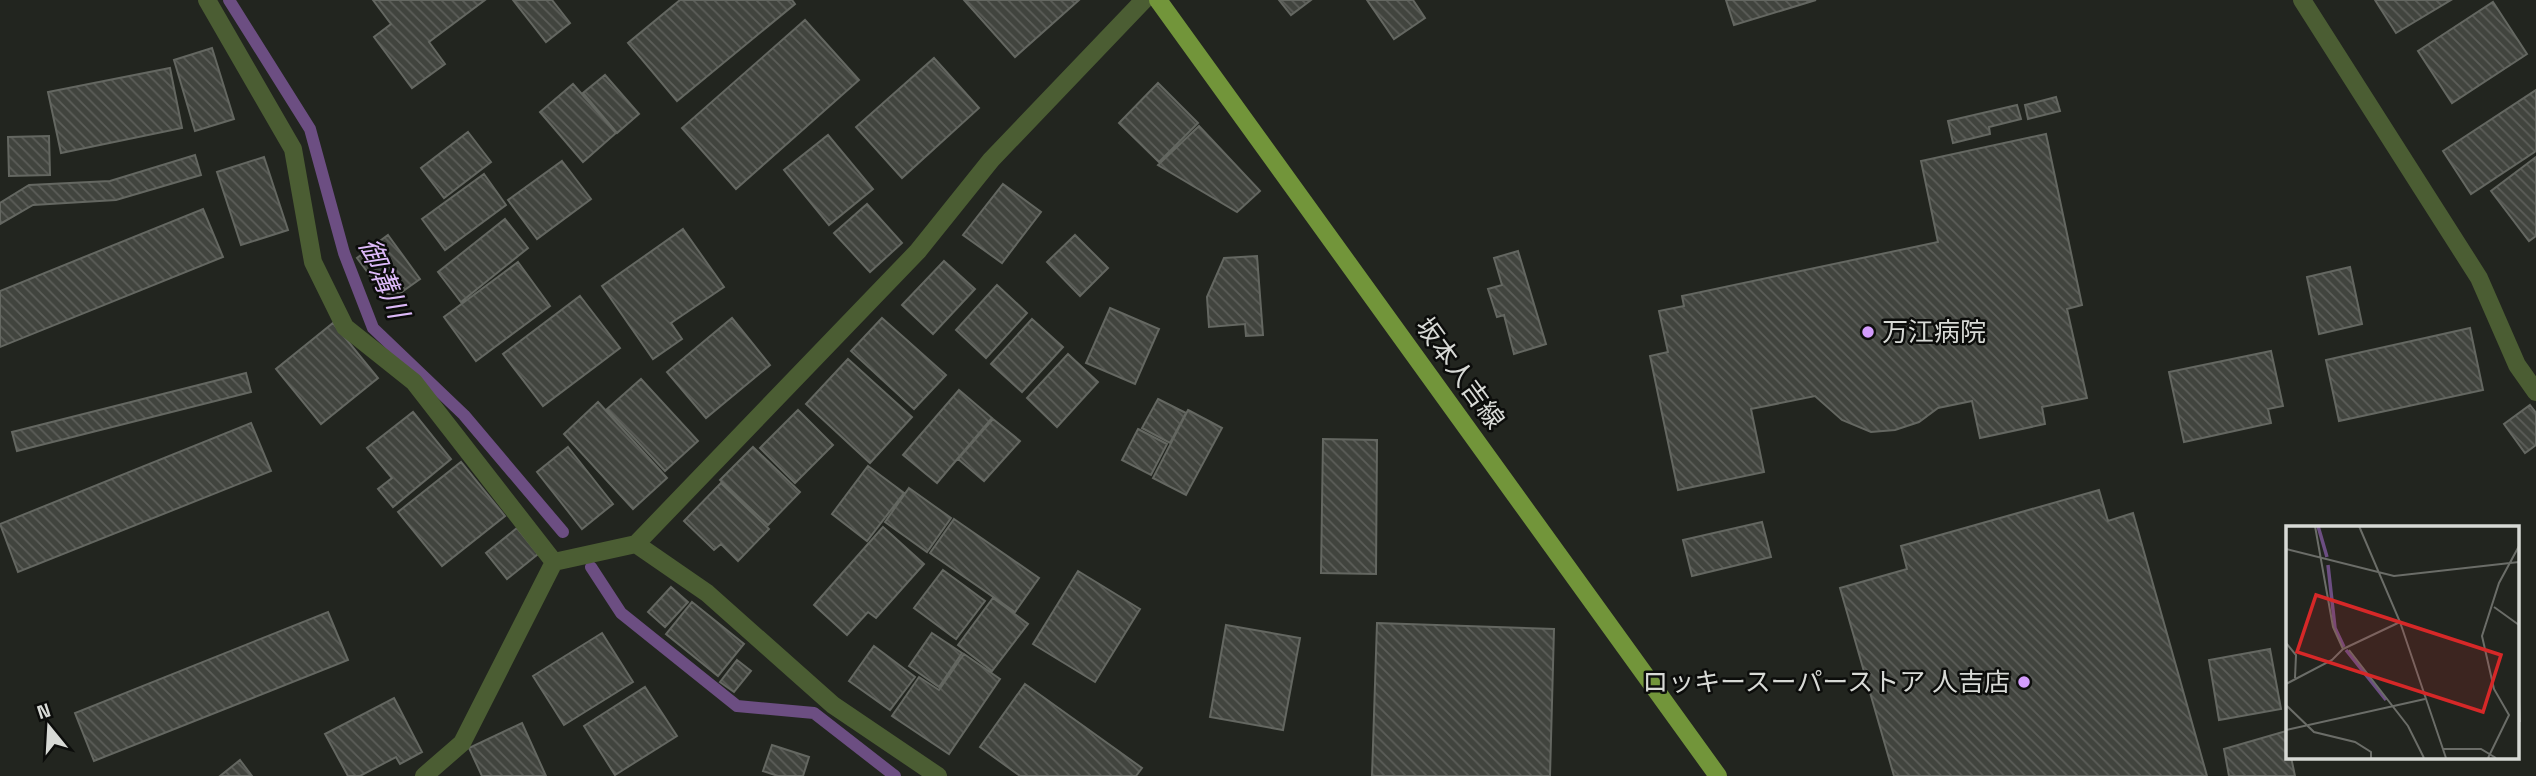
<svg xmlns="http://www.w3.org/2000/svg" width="2536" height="776" viewBox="0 0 2536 776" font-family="'Space Grotesk','Noto Sans JP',sans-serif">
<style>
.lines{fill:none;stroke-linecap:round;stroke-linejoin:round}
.stream{stroke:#6c4e82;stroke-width:12}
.building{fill:url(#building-back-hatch);stroke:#646761;stroke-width:2}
.minor{stroke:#4b5d33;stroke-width:18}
.major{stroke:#72953a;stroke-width:18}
.poi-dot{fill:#d39cfc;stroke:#0c0d0b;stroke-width:2.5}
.labels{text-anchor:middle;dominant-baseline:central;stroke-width:5;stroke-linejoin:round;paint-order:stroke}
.poi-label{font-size:26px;fill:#d8dad6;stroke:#0c0d0b;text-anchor:start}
.street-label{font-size:26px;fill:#d8dad6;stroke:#0c0d0b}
.water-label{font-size:28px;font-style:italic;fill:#ddbaf9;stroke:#0c0d0b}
.inset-river{fill:none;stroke:#6c4e82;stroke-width:3.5}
.inset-road{fill:none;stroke:#6b6d68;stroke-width:2}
.view{fill:#d62828;fill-opacity:0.15;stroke:#d62828;stroke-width:3.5}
.inset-edge{fill:none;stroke:#d8dad6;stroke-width:3.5}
</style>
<defs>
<pattern id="building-back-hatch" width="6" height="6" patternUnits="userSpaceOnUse" patternTransform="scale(1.75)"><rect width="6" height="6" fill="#41443e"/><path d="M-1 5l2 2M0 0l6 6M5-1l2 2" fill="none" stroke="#5c5e59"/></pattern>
</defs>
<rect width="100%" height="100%" fill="#22251f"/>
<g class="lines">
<path class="stream" d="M229,0L310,129L344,253L373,328L464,415L563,532
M591,567L621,613L737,706L814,713L895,776"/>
</g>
<path class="building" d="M373,0H485L429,42L445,64L412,88L374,37L391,24Z
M513,0H552L570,23L546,42Z
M680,0H792L795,4L677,101L628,43Z
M964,0H1079L1015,57Z
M1279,0H1311L1291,15Z
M1367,0H1413L1425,18L1394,39Z
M1726,0H1816L1734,25Z
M2375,0H2451L2396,33Z
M2493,2L2527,54L2452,103L2418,51Z
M805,20L859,80L736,189L682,128Z
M212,48L234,119L195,131L174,60Z
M934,58L979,108L902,178L856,127Z
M170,68L182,128L61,153L48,92Z
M605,75L639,114L617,133L583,93Z
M1158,83L1198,123L1159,162L1119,123Z
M573,84L616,133L583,162L540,112Z
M2536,90V151L2471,194L2443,151Z
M2056,97L2060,111L2028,119L2025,105Z
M2017,105L2021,119L1989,127L1990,134L1953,143L1948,121Z
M1199,126L1260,191L1237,212L1158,165Z
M468,132L491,162L444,198L421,168Z
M2046,134L2082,305L2067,309L2087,398L2042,407L2045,424L1980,438L1972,401L1938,408L1919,422L1895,430L1871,432L1842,420L1815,396L1751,409L1764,472L1678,490L1650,356L1668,352L1659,311L1684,306L1682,296L1938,242L1921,161Z
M828,135L873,189L829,225L784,170Z
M49,136L50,175L9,176L8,137Z
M195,155L201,175L116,200L33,205L0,224V203L29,185L110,181Z
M264,157L288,230L241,245L217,172Z
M2536,157V236L2529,241L2491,191Z
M562,161L591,199L537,239L508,200Z
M484,174L506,205L445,250L422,219Z
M1003,184L1041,212L1002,263L963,235Z
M867,204L902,243L870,272L834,233Z
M203,209L223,257L0,347V291Z
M505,219L528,248L461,302L438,272Z
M683,229L724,287L671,323L682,339L653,359L602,286Z
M388,235L420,279L389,301L357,258Z
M1075,235L1108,268L1080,296L1047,262Z
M1518,251L1546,344L1514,354L1504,315L1497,317L1488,289L1502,285L1494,258Z
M1257,256L1263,335L1246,336L1245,324L1209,327L1207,297L1224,258Z
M944,261L975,289L933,334L902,305Z
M518,262L550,306L476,361L444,317Z
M2350,267L2362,324L2319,334L2307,277Z
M997,285L1027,313L986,358L956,330Z
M580,296L620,348L543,406L503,354Z
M1110,308L1159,329L1135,384L1086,363Z
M732,318L770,365L706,418L667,372Z
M882,318L946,375L914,409L851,351Z
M1032,319L1063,347L1022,392L991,364Z
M333,323L378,378L321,424L276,369Z
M2470,328L2483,390L2339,421L2326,360Z
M2271,351L2283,406L2268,409L2271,423L2184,442L2169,372Z
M1068,354L1098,382L1057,427L1027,398Z
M848,359L912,417L870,463L806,404Z
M246,373L251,392L17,451L12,432Z
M641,379L698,441L665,471L607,409Z
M959,390L992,418L937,483L903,455Z
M1158,399L1186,413L1170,443L1142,428Z
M598,402L667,478L633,509L564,434Z
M2530,405L2536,413V445L2525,453L2504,424Z
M798,410L833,445L795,483L760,448Z
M1188,410L1222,428L1186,495L1153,478Z
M413,412L451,459L393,507L378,489L392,478L367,448Z
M993,419L1020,441L984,481L958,459Z
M251,423L271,471L18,572L0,524Z
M1138,429L1167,444L1151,475L1122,460Z
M1323,439L1377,440L1376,574L1321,573Z
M568,447L613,504L582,529L537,472Z
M753,447L800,492L768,525L720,480Z
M461,462L505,516L442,566L398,512Z
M868,466L904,493L867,541L832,514Z
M721,483L769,529L738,561L721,544L714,550L684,521Z
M909,488L951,518L927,552L885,522Z
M2099,490L2108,521L2133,513L2207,776H1894L1840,588L1907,569L1901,546Z
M954,519L1039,578L1015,612L930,553Z
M1762,522L1771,557L1692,576L1683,540Z
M883,527L924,564L876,618L868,612L847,635L814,605Z
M517,528L538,554L507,579L486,553Z
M943,570L985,601L956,639L914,608Z
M1078,571L1140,609L1095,682L1033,644Z
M671,587L688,602L665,627L648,612Z
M993,598L1028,624L992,671L958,645Z
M692,602L744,644L718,676L666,634Z
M328,612L348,660L94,761L75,713Z
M1377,623L1554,629L1550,776H1372Z
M1226,625L1300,638L1283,730L1210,717Z
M602,633L633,682L564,725L533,676Z
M932,633L962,653L939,687L909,666Z
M874,646L915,677L890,710L849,681Z
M2270,649L2281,709L2219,720L2209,660Z
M964,654L1000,679L949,754L892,716L919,677L939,690Z
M737,660L751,671L734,692L720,682Z
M2517,663L2520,721H2517Z
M1025,684L1142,768L1136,776H1020L980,747Z
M645,687L677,736L615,775L584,726Z
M394,698L422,752L400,764L396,757L360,776H348L325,734Z
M522,723L546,776H482L469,748Z
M2286,731L2288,757H2291L2295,776H2229L2224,749Z
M772,745L809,757L803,776H778L763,771Z
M240,760L252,776H220Z"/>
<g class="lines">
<path class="minor" d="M207,0L293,149L313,262L345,327L414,382L554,562
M2302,0L2479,278L2517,365L2536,392
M636,544L707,593L833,705L938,776
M554,562L636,544L918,251L991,160L1144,0
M424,776L462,743L554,562"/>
<path class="major" d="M1158,0L1718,776"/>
</g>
<g class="poi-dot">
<circle cx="1868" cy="332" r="7"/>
<circle cx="2024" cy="682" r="7"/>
</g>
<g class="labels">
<g class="poi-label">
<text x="1882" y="332">万江病院</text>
<text x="2010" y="682" text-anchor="end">ロッキースーパーストア 人吉店</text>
</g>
<g class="street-label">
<text transform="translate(1460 373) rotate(54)">坂本人吉線</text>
</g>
<g class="water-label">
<text transform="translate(384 278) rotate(67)">御溝川</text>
</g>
</g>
<g transform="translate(2286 526)">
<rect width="233" height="233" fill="#22251f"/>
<path class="inset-river" d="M32,0L41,31M42,39L49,102L58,121M60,124L100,174"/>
<path class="inset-road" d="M29,0L47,101L57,123M73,0L114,96L160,232M0,23L108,50L233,36M208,81L233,99M0,117L10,129L9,152M57,123L114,96M63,124L122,200L138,232M0,158L46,134L57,123M0,179L28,206L69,216L85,226V232M0,204L139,173M157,223H195L210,232M202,232L223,189L208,163L196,110L213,57L233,20"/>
<path class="view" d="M30,69L215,129L197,186L11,126Z"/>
<rect width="233" height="233" class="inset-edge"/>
</g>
<g transform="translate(49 727) rotate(342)" stroke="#0c0d0b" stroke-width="5" paint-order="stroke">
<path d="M0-5L12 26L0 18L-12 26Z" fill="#d8dad6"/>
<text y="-10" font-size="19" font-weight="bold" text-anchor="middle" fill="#d8dad6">N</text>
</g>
</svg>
